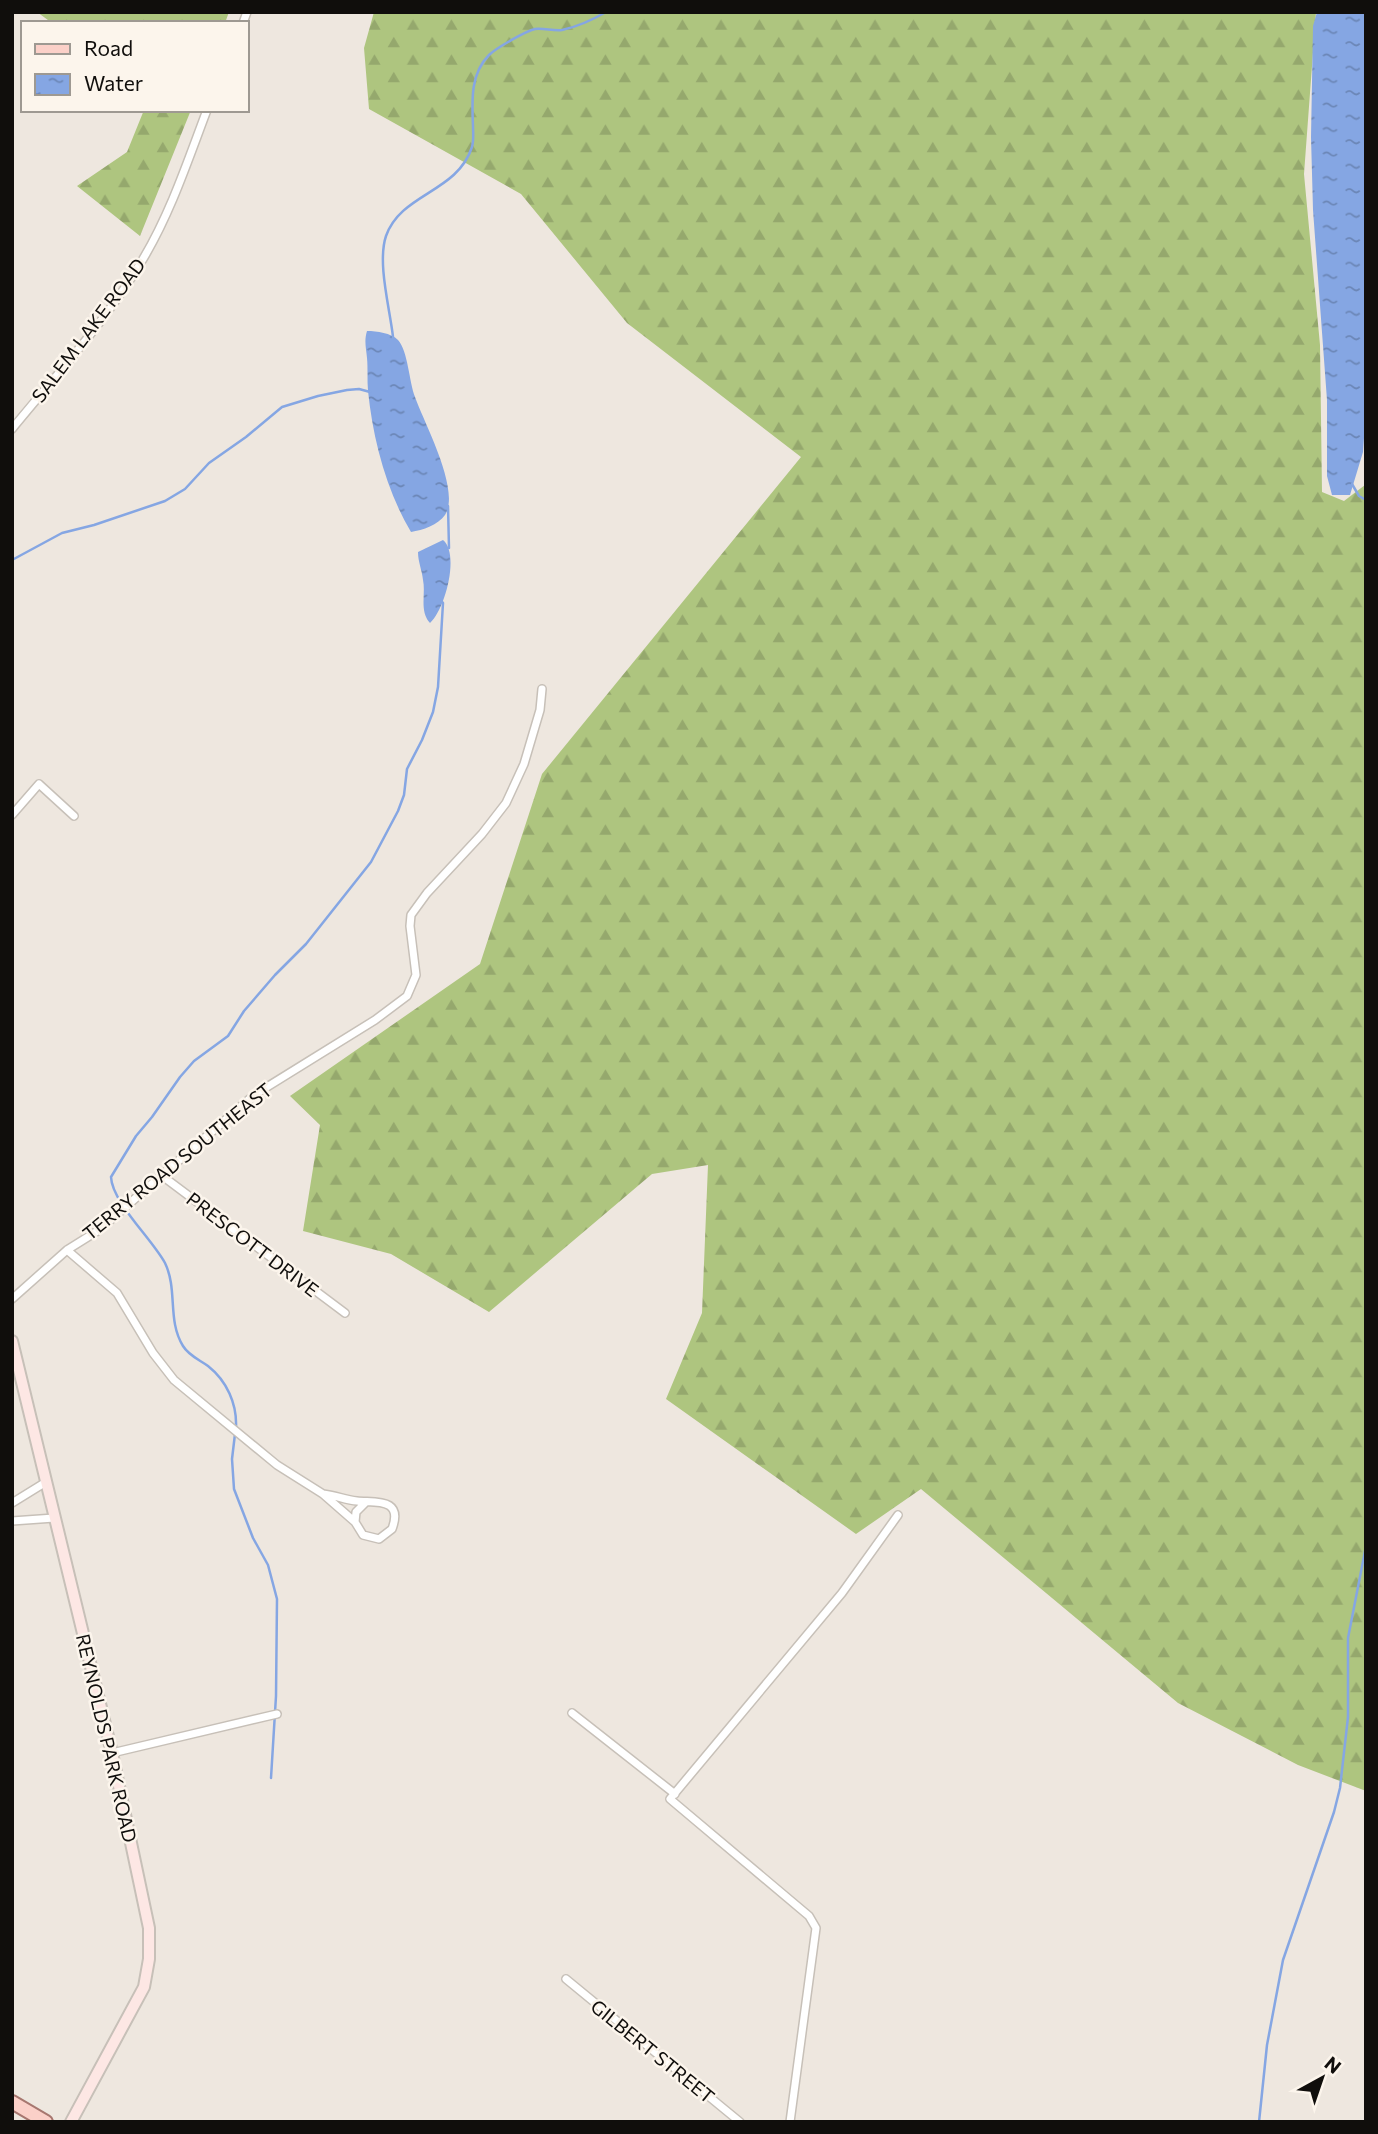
<svg xmlns="http://www.w3.org/2000/svg" width="1378" height="2134" viewBox="0 0 1378 2134" font-family="Commissioner,sans-serif">
<style>
.forest{fill:url(#forest-firs)}
.water{fill:url(#water-ripples)}
.lines{fill:none;stroke-linecap:round;stroke-linejoin:round}
.stream{stroke:#85a6e3;stroke-width:2.5}
.street-casing{stroke:#c7c0b8;stroke-width:10}
.secondary-casing{stroke:#c7c0b8;stroke-width:14}
.primary-casing{stroke:#a7776f;stroke-width:16}
.street{stroke:#fff;stroke-width:7}
.secondary{stroke:#fde7e4;stroke-width:10}
.primary{stroke:#fbd0c8;stroke-width:12}
.labels{text-anchor:middle;dominant-baseline:central;stroke-width:5;stroke-linejoin:round;paint-order:stroke}
.street-label{font-size:19px;fill:#100e0c;stroke:#fcf5ec}
</style>
<defs>
<pattern id="forest-firs" width="22" height="20" patternUnits="userSpaceOnUse" patternTransform="scale(1.75)"><rect width="22" height="20" fill="#aec57f"/><path d="M5 1l3.5 6h-7zM16 11l3.5 6h-7z" fill="#95a86d"/></pattern>
<pattern id="water-ripples" width="26" height="14" patternUnits="userSpaceOnUse" patternTransform="scale(1.75)"><rect width="26" height="14" fill="#85a6e3"/><path d="M2 4q2-2 4 0t4 0M15 11q2-2 4 0t4 0" fill="none" stroke="#6b86b6"/></pattern>
</defs>
<rect width="100%" height="100%" fill="#eee7df"/>
<path class="forest" d="M37,12H229L225,23H52Z
M374,12H1316L1304,174L1320,345L1322,492L1344,501L1365,485L1366,479V1791L1298,1765L1178,1703L921,1489L856,1534L666,1399L702,1313L708,1165L652,1174L489,1312L391,1254L303,1231L320,1125L290,1096L480,964L542,774L801,457L627,323L521,194L369,109L364,48Z
M144,110H191L140,236L77,186L127,152Z"/>
<path class="water" d="M1317,12H1366V410L1363,452L1350,495H1332L1327,476V400L1313,210L1311,137L1313,26Z
M367,331C377,331 391,333 398,340C408,351 409,381 415,397C424,423 461,490 445,515C438,525 423,530 411,532C386,490 373,439 368,391C367,380 368,368 367,358C366,347 364,341 367,331Z
M443,540C460,554 445,610 430,623C419,611 426,594 423,580C422,570 418,562 418,552Z"/>
<g class="lines">
<path class="stream" d="M393,337C390,309 377,263 386,236C401,193 457,193 472,147C474,140 473,132 473,126C472,101 470,74 489,55C496,48 526,31 535,29C544,28 553,31 562,30C576,27 594,19 606,12
M1352,484L1359,496L1366,500
M448,506L449,548
M12,560L62,533L94,525L165,501L185,489L209,463L246,437L282,407L318,396L347,390L359,389L370,392
M236,1427C237,1404 227,1381 208,1366C200,1360 189,1356 183,1346C167,1320 178,1290 165,1263C152,1239 112,1202 111,1177L136,1136L152,1117L180,1077L194,1061L228,1036L244,1011L275,975L306,944L371,862L398,811L404,795L407,769L422,740L433,712L438,687L443,603L441,601
M235,1434L232,1459L234,1489L253,1538L268,1565L277,1599L276,1696L271,1778
M1259,2122L1267,2045L1283,1960L1334,1812L1340,1788L1348,1717V1638L1366,1546"/>
<g class="street-casing">
<path id="street" d="M243,23L247,12
M12,429C57,374 107,320 143,259C171,212 188,160 207,110
M12,815L39,784L74,816
M161,1175L345,1313
M67,1250L117,1293L153,1353L174,1380L277,1465L323,1494L355,1522L363,1535L379,1539L392,1529C404,1497 374,1503 357,1501C345,1500 335,1495 323,1494
M12,1299L67,1250L99,1230L254,1095L375,1020L407,996L416,975L410,926L411,915L427,893L482,834L506,803L524,764L540,710L542,689
M12,1503L46,1482
M12,1521L54,1518
M355,1522L356,1512L366,1502
M572,1713L675,1794
M112,1753L277,1714
M566,1979L740,2122
M790,2122L816,1928L809,1916L670,1799L842,1593L898,1515"/>
</g>
<g class="secondary-casing">
<path id="secondary" d="M12,1341L112,1753L149,1928V1959L144,1987L71,2122"/>
</g>
<g class="primary-casing">
<path id="primary" d="M12,2102L46,2122"/>
</g>
<use href="#street" class="street"/>
<use href="#secondary" class="secondary"/>
<use href="#primary" class="primary"/>
</g>
<g class="labels">
<g class="street-label">
<text transform="translate(88 330) rotate(-53)">SALEM LAKE ROAD</text>
<text transform="translate(177 1161) rotate(-39)">TERRY ROAD SOUTHEAST</text>
<text transform="translate(253 1244) rotate(37)">PRESCOTT DRIVE</text>
<text transform="translate(107 1738) rotate(77)">REYNOLDS PARK ROAD</text>
<text transform="translate(653 2051) rotate(39)">GILBERT STREET</text>
</g>
</g>
<rect width="1378" height="2134" fill="none" stroke="#100e0c" stroke-width="28"/>
<rect x="21" y="21" width="228" height="91" fill="#fcf5ec" stroke="#9e9992" stroke-width="2"/>
<rect x="35" y="44" width="35" height="10" fill="#fbd0c8" stroke="#9e9992" stroke-width="2"/>
<text x="84" y="56" font-size="21" fill="#100e0c">Road</text>
<rect x="35" y="74" width="35" height="21" fill="url(#water-ripples)" stroke="#9e9992" stroke-width="2"/>
<text x="84" y="91" font-size="21" fill="#100e0c">Water</text>
<g transform="translate(1322 2078) rotate(40)" stroke="#fcf5ec" stroke-width="5" paint-order="stroke">
<path d="M0-5L12 26L0 18L-12 26Z" fill="#100e0c"/>
<text y="-10" font-size="19" font-weight="bold" text-anchor="middle" fill="#100e0c">N</text>
</g>
</svg>
